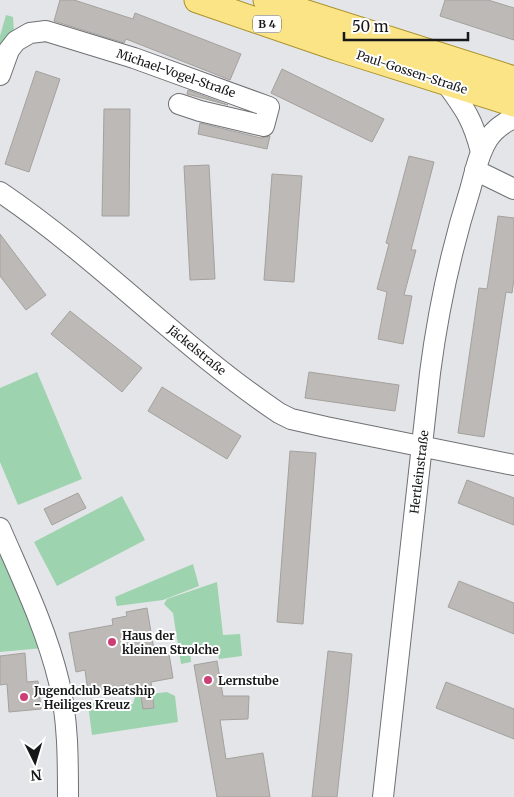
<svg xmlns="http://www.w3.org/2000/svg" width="514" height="797" viewBox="0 0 514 797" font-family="Merriweather,serif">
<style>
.green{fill:#9dd3ae}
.building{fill:#bcb9b6;stroke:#a4a19e}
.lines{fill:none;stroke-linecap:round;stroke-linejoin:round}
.minor-casing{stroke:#6f7073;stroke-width:22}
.major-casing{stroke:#a9912b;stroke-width:27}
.minor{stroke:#fff;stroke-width:20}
.major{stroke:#fbe486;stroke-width:25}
.poi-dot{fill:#cb3f74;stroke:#fff;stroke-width:2}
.labels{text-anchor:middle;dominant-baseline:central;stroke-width:4;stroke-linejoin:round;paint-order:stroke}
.shield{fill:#fff;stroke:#5c5d5d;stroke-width:1}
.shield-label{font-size:11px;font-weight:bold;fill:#161718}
.street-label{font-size:12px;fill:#161718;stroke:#fff}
.poi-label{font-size:12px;font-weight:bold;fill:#161718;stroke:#fff;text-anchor:start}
</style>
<rect width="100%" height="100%" fill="#e4e5e8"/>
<path class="green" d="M6,15L13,17L14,33L0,56V36Z
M37,372L82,479L18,505L0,462V388Z
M122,496L145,540L57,586L34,542Z
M0,543L43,648L0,652Z
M193,564L199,586L163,600L117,606L115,597Z
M217,582L223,635L240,634L242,656L219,659L217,649L190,652L191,662L181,664L173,613L164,604L167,599Z
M167,692L175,696L178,722L92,735L88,704L98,702V706L118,702C124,706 127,706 133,704L135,696Z"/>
<path class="building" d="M60,0H74L133,19L135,13L241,54L230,80L126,39L124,43L54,21Z
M445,0H488L514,8V40L440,16Z
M282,69L384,119L372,142L271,93Z
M36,71L60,79L29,172L5,164Z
M188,90L228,105L187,94Z
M104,109H130L129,216H102Z
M200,123L261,138L270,136L267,149L198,134Z
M409,156L434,162L411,250H416L404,295L412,296L403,344L378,339L387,292L377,289L389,244L386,243Z
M209,165L215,279L190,280L184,166Z
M272,174L302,176L294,282L264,280Z
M498,216L514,218V279L512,293L506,292L484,437L458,433L479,288L487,289Z
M0,234L46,295L26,310L0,276Z
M70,311L142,368L122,392L51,334Z
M309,372L399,385L395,411L305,398Z
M162,387L241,436L227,459L148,411Z
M290,451L316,453L303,624L277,622Z
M467,480L514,498V525L458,503Z
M78,493L86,508L52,525L44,509Z
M459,581L514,603V634L448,607Z
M147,608L155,656L169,654L173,678L151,682L154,708L143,709L139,683L88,692L85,670L76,672L69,633L113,625L112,619L127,616L126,612Z
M328,651L352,654L348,696L337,797H312Z
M25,653L27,682L38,681L41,709L9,712L7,684L0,685V656Z
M217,661L223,696H249L248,719L220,720L226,759L263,753L270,797H217L194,665Z
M446,682L514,709V739L436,708Z"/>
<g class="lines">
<g class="minor-casing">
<path id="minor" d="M0,75L9,50L16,41L30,33L46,31L134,58L269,107L264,126L200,111L179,104
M446,83C465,109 473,120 481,152
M475,170L514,189
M0,192C99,259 181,347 279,413L291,419L326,427L514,465
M0,528C22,579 46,628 59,682C68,719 68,759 68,797
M383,797L430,373C438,311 451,250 470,190C475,173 478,154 488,139C494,130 503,123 514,118"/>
</g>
<g class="major-casing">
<path id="major" d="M197,0L337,48L514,104
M266,0L514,79"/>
</g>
<use href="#minor" class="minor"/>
<use href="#major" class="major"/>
</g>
<g class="poi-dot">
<circle cx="112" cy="642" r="5"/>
<circle cx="208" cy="680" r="5"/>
<circle cx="24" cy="697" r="5"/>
</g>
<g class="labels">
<rect class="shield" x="253" y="15.5" width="28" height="17" rx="4"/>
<g class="shield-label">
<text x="267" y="24">B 4</text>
</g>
<g class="street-label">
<text transform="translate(412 72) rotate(18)">Paul-Gossen-Straße</text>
<text transform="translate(176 73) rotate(19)">Michael-Vogel-Straße</text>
<text transform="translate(197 350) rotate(39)">Jäckelstraße</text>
<text transform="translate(419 472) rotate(-83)">Hertleinstraße</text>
</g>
<g class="poi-label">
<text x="122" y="635">Haus der<tspan x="122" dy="14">kleinen Strolche</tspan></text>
<text x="218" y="680">Lernstube</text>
<text x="34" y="690">Jugendclub Beatship<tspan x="34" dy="14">- Heiliges Kreuz</tspan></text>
</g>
</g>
<g transform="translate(35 762) rotate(175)" stroke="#ffffff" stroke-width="4" paint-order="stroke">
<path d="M0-4L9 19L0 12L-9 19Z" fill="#161718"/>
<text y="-8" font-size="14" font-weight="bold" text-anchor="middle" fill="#161718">N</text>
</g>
<path d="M344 32v8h124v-8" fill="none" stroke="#161718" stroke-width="2.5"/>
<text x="352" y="32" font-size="15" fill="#161718" stroke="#ffffff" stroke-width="4" paint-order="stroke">50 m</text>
</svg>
